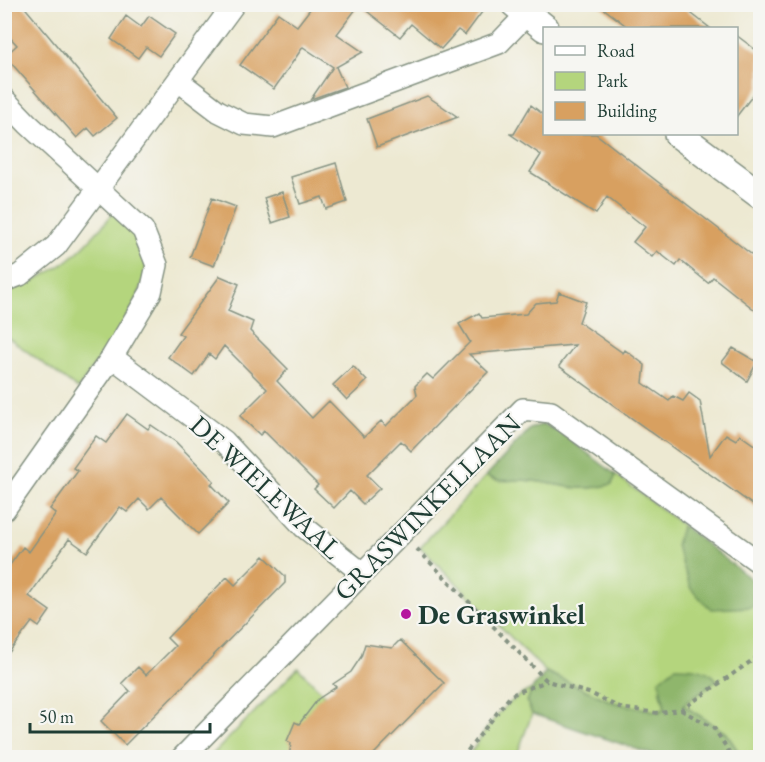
<svg xmlns="http://www.w3.org/2000/svg" width="765" height="762" viewBox="0 0 765 762" font-family="'EB Garamond',serif">
<style>
.green{fill:#b4d57d;stroke:#6a8958;stroke-width:1.5}
.forest{fill:#8fb66c;stroke:#577a50;stroke-width:1.5}
.building{fill:#d8a060}
.lines{fill:none;stroke-linecap:round;stroke-linejoin:round}
.minor-casing{stroke:#869383;stroke-width:24}
.tertiary-casing{stroke:#869383;stroke-width:30}
.path{stroke:#869383;stroke-width:4;stroke-dasharray:4.5 4.5;stroke-linecap:butt}
.minor{stroke:#fff;stroke-width:21}
.tertiary{stroke:#fff;stroke-width:27}
.poi-dot{fill:#b5179e;stroke:#f6f6f2;stroke-width:2}
.labels{text-anchor:middle;dominant-baseline:central;stroke-width:4.5;stroke-linejoin:round;paint-order:stroke}
.street-label{font-size:27px;fill:#1f3d34;stroke:#f6f6f2}
.poi-label{font-size:27px;font-weight:bold;fill:#1f3d34;stroke:#f6f6f2;text-anchor:start}
</style>
<rect width="100%" height="100%" fill="#f6f6f2"/>
<filter id="ink" filterUnits="userSpaceOnUse"><feTurbulence type="fractalNoise" baseFrequency=".0167" numOctaves="2"/><feDisplacementMap in="SourceGraphic" scale="12" xChannelSelector="R" yChannelSelector="G"/><feConvolveMatrix kernelMatrix="1 2 1 2 8 2 1 2 1" color-interpolation-filters="sRGB"/></filter>
<filter id="wash" filterUnits="userSpaceOnUse"><feTurbulence type="fractalNoise" baseFrequency=".008" numOctaves="4" result="noise"/><feDisplacementMap in="SourceGraphic" scale="24" xChannelSelector="R" yChannelSelector="G"/><feGaussianBlur stdDeviation="1.35" result="paint"/><feColorMatrix in="noise" values="0 0 0 0 0 0 0 0 0 0 0 0 0 0 0 0 0 1.4 0 .05"/><feComposite in="paint" operator="in"/></filter>
<g filter="url(#wash)">
<rect width="100%" height="100%" fill="#ede9d2"/>
<path class="green" d="M114,212C122,221 140,235 144,246C158,291 102,353 78,389L5,335L4,293C60,271 76,259 114,212Z
M616,475L682,525L676,546L750,607L760,601V757H742L726,733L683,705L716,681L660,691L665,707L659,712L612,702L546,672L420,547L486,476C501,483 503,480 518,480C553,480 575,495 612,484Z
M298,668L327,697L291,757L209,758Z
M532,689L527,702L532,714L516,757L467,758C486,730 500,703 532,689Z"/>
<path class="forest" d="M543,424L560,432L616,475L612,484C575,495 553,480 518,480C503,480 501,483 486,476L530,429Z
M682,525L760,586V601L751,607L711,609L691,589L676,545Z
M675,667C691,667 706,667 717,680L683,705L726,733L742,757H660L532,714L527,702L532,689L546,672L612,702L659,712L665,707L659,680Z"/>
<g id="blocks">
<path class="building" d="M4,4H22L117,118L95,136L88,128L77,138L5,56L17,45L4,31Z
M314,4H488L465,35L458,30L441,49L411,24L400,37L359,5L337,34L363,52L336,67L345,87L311,99L333,67L303,47L274,89L240,65L278,13L297,26Z
M598,4H679L710,28H629Z
M126,16L141,27L149,16L175,34L159,56L146,47L138,58L111,39Z
M736,35L760,53V86L736,117Z
M427,96L458,117L377,147L367,119Z
M531,105L544,115V134H596L760,261V314L713,277L708,283L680,260L676,266L657,251L652,257L633,242L645,227L607,197L596,214L530,172L541,155L510,134H514Z
M336,163L347,202L326,209L322,197L300,204L291,177Z
M282,192L290,217L272,223L264,198Z
M212,198L236,207L214,266L190,257Z
M220,276L239,284L228,311L253,322L250,331L288,369L277,381L312,418L329,401L364,437L381,421L386,426L417,395L415,386L427,374L433,379L470,342L459,324L479,313L482,318L526,314L536,303L556,301L559,292L586,302L579,322L623,353L625,350L645,365L643,383L669,401L673,396L683,401L689,393L700,401L710,456L726,434L736,440L740,435L760,449V510L559,366L575,345L469,354L488,372L411,451L401,441L367,475L380,488L363,504L350,491L334,508L314,489L318,485L264,431L260,435L240,416L267,389L224,346L215,359L209,354L194,376L168,357L183,336L178,333Z
M733,348L757,362L747,381L722,362Z
M353,366L367,381L347,400L333,385Z
M127,414L148,429L151,425L176,442L214,481L211,484L229,503L198,534L161,497L149,509L139,499L127,512L120,507L87,552L69,539L29,596L50,611L39,627L32,622L4,659V573L23,547L29,552L56,514L50,509L78,471L73,468L96,436L106,443Z
M264,556L285,576V583L125,745L101,721L130,691L122,683L138,667L146,675L175,646L167,638L227,577L235,585Z
M400,640L444,683L370,758H289L291,743L287,741L295,722L299,724L318,699L336,687L333,684L351,672L361,657L365,644L392,648Z"/>
</g>
</g>
<g filter="url(#ink)">
<use href="#blocks" fill-opacity="0" stroke="#869383" stroke-width="1.5"/>
<g class="lines">
<g class="minor-casing">
<path id="minor" d="M180,82L218,111L244,124L273,127L499,43L527,14
M4,99L28,124L143,230L157,265L151,292L112,357L4,510
M4,281L20,275L56,246L234,4
M112,357L224,441L304,527L362,573
M182,758L523,409L551,412L760,563"/>
</g>
<g class="tertiary-casing">
<path id="tertiary" d="M515,4L545,28
M678,134L760,195"/>
</g>
<path class="path" d="M417,549L547,681L592,694L620,708L658,713L681,710L760,655
M681,710L714,728L733,758
M462,758L511,695L547,681"/>
<use href="#minor" class="minor"/>
<use href="#tertiary" class="tertiary"/>
</g>
</g>
<circle class="poi-dot" cx="406" cy="614" r="6"/>
<g class="labels">
<g class="street-label">
<text transform="translate(266 487) rotate(43)">DE WIELEWAAL</text>
<text transform="translate(427 507) rotate(-45)">GRASWINKELLAAN</text>
</g>
<g class="poi-label">
<text x="418" y="614">De Graswinkel</text>
</g>
</g>
<rect width="765" height="762" fill="none" stroke="#f6f6f2" stroke-width="24"/>
<rect x="543" y="27" width="195" height="108" fill="#f6f6f2" stroke="#a0aca6" stroke-width="1.5"/>
<rect x="555" y="46" width="30" height="9" fill="#ffffff" stroke="#a0aca6" stroke-width="1.5"/>
<text x="597" y="57" font-size="18" fill="#1f3d34">Road</text>
<rect x="555" y="72" width="30" height="18" fill="#b4d57d" stroke="#a0aca6" stroke-width="1.5"/>
<text x="597" y="87" font-size="18" fill="#1f3d34">Park</text>
<rect x="555" y="102" width="30" height="18" fill="#d8a060" stroke="#a0aca6" stroke-width="1.5"/>
<text x="597" y="117" font-size="18" fill="#1f3d34">Building</text>
<path d="M30 723v9h180v-9" fill="none" stroke="#1f3d34" stroke-width="3"/>
<text x="39" y="723" font-size="18" fill="#1f3d34" stroke="#f6f6f2" stroke-width="4.5" paint-order="stroke">50 m</text>
</svg>
